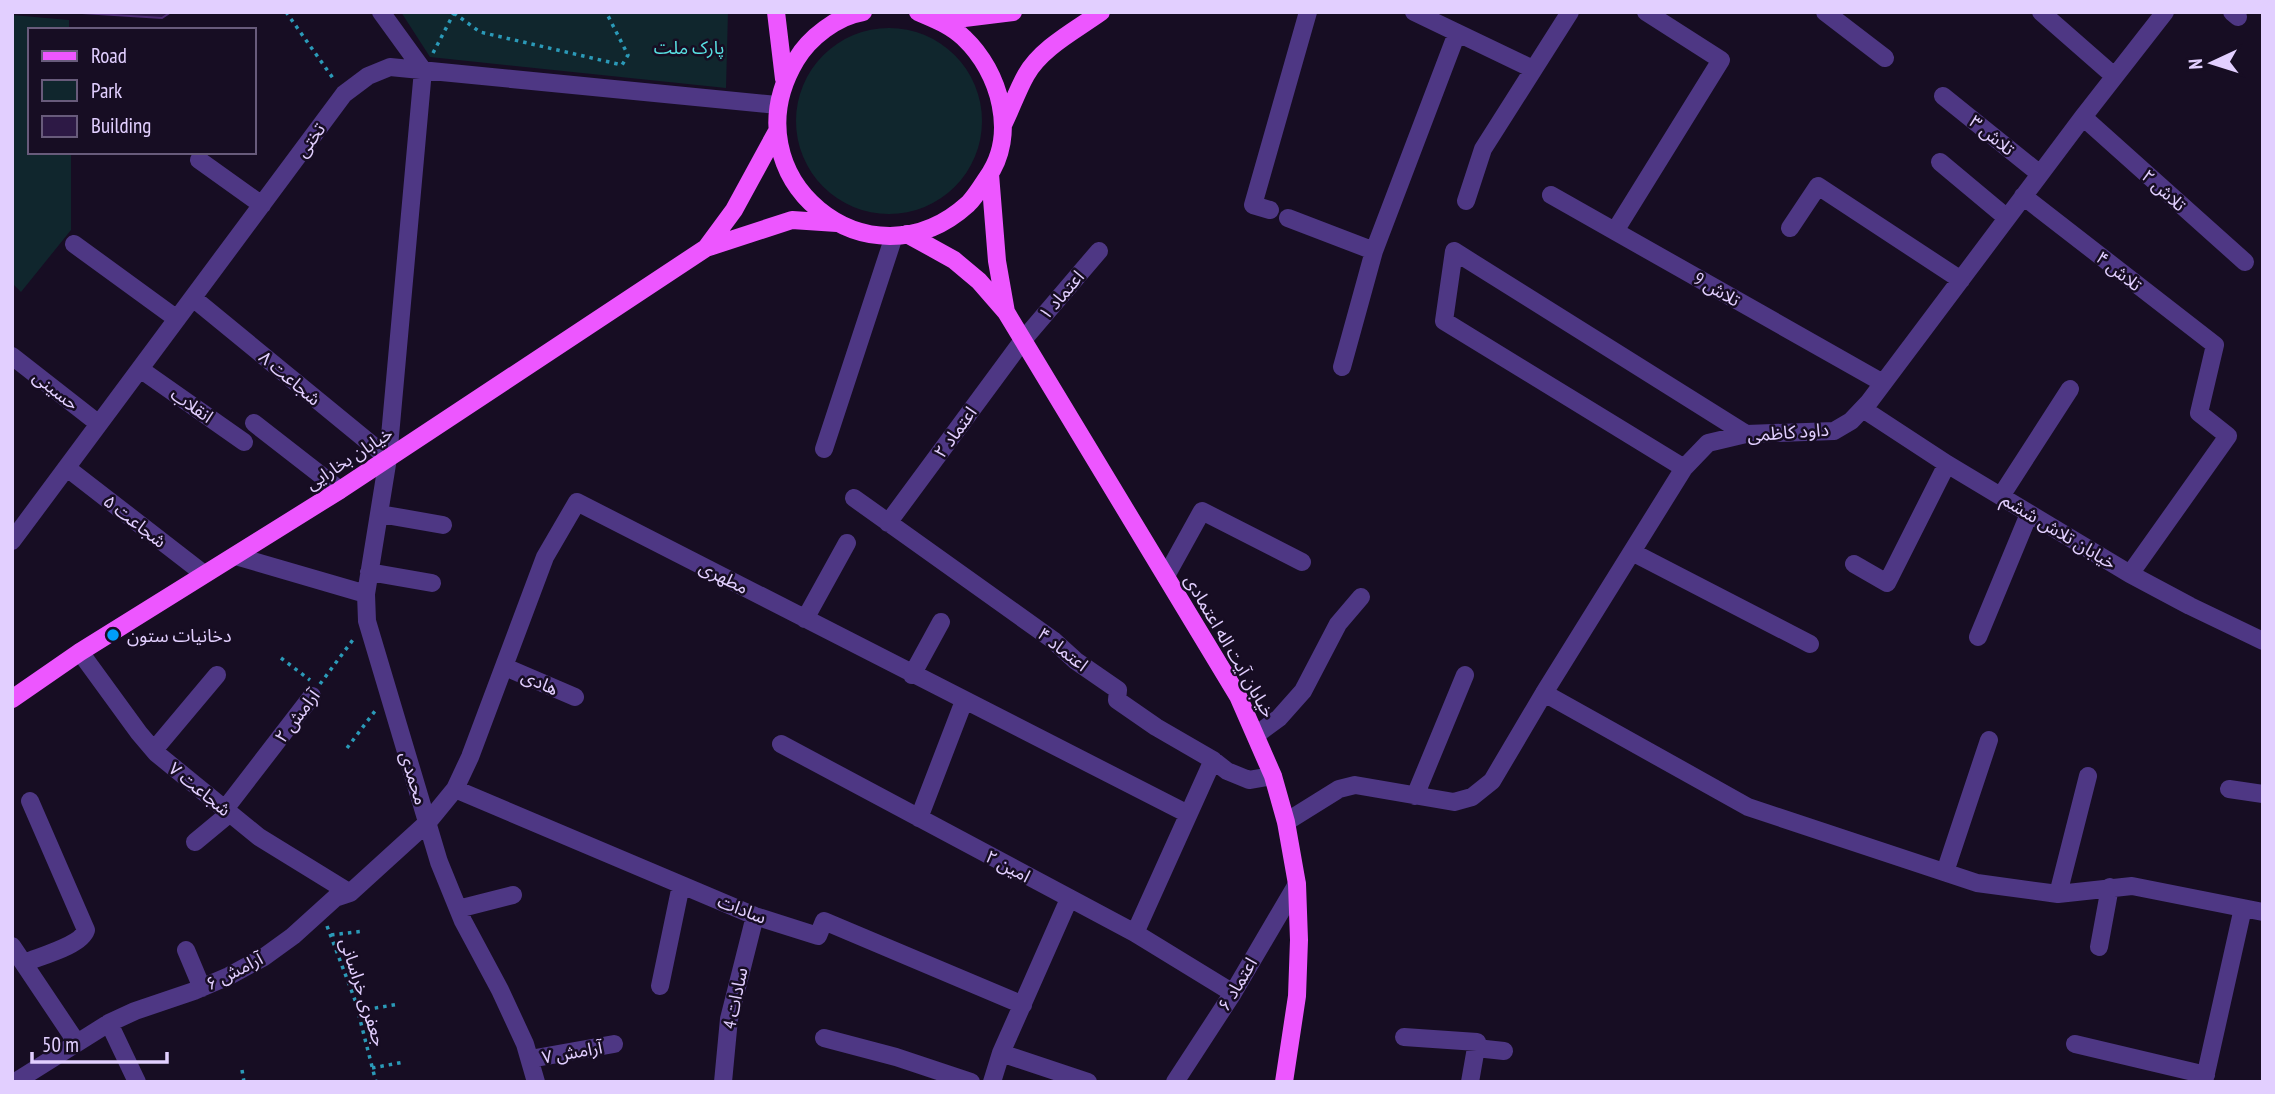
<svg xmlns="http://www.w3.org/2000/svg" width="2275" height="1094" viewBox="0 0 2275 1094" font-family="'PT Sans Narrow','Noto Sans Arabic',sans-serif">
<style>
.green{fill:#10262d}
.building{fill:#2d1945;stroke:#4b2a71;stroke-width:2}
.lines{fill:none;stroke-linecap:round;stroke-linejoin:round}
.path{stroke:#2b9ab8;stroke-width:3.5;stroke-dasharray:3.5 5;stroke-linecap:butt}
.minor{stroke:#4e3784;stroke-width:18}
.major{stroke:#ed56ff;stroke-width:18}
.poi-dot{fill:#009efa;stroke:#170d23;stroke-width:2.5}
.labels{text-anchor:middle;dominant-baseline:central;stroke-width:5;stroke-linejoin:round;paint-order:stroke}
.park-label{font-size:18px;fill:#58e0e2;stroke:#170d23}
.street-label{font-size:18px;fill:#e2cfff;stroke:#170d23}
.poi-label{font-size:18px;fill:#e2cfff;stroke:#170d23;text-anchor:start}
</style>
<rect width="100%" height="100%" fill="#170d23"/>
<path class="green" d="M401,12H728L726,88L430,57Z
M12,15L69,20V30H30V152H71V230L21,292L12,283Z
M796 121a93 93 0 1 1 186 0a93 93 0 1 1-186 0Z"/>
<path class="building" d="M66,12H171L162,18Z"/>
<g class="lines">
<path class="path" d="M286,12L335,81
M454,13L480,32L622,65L628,55L606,12
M433,53L454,13
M281,658L310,680
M320,684L355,637
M347,748L375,711
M327,926L355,1000L376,1082
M331,935L364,931
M358,1011L399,1004
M372,1068L404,1062
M242,1070L244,1082"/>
<path class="minor" d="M381,12L423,70L388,458L366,594L367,621L439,862L463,921L500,990L525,1044L536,1082
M1414,12L1533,69
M1825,12L1885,58
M2041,12L2114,76
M2232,12L2238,17
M1943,96L2040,174
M2083,117L2245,262
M199,160L262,205
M1940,162L2007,218
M1551,195L1883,383
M2023,196L2215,345L2199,413L2228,436L2130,574
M1466,201L1483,149L1570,12
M1270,210L1253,205L1308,12
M1288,218L1374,251L1457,33
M1790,228L1818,186L1961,280
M1615,231L1721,60L1646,12
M74,244L177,319
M193,298L388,458
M12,356L99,424
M1342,367L1374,251
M140,369L244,442
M1863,409L1947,464L2130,574L2190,606L2263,641
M254,423L340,490
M824,449L894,236
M67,468L204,574
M1684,468L1444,321L1454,251L1746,434
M2001,496L2070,389
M854,498L1053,640L1076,661L1118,690L1117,700L1156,727L1213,760L1227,771L1249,780L1273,776
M380,514L443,525
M888,523L1023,340L1099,251
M12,541L344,94L368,76L390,67L777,105
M1632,552L1810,644
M236,556L366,594
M1854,564L1887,583L1947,464
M369,572L432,583
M1166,576L1202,511L1302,562
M805,619L847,543
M1978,637L2029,514
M80,652L139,733L156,753L259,837L350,893
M505,667L575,697
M912,675L941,622
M1544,693L1748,807L1977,883L2058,894L2132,886L2263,912
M1256,735L1279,718L1303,691L1338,624L1361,597
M781,744L1135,933L1233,993
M154,750L217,675
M455,789L755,916L818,936L824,921L1023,1005
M2229,789L2263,794
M1415,796L1465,675
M225,809L312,696
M919,818L964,701
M1286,822L1339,789L1355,785L1454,802L1472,797L1492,781L1544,693L1684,468L1708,443L1746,434L1834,431L1851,421L1869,402L2083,117L2165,12
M195,842L230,813
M1945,872L1989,740
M2058,894L2088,776
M458,909L513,895
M1135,933L1213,760
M12,946L77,1043
M2099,947L2110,887
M186,950L202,988
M24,963C40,956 81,946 86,930L30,801
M660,986L681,885
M109,1023L137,1082
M1404,1037L1477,1042L1470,1082
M824,1038L896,1057L971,1082
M2075,1044L2206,1075
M1476,1048L1504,1051
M1001,1053L1088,1082
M530,1059L614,1044
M15,1082L109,1023L135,1011L194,991L229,976L264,957L293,936L335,898L350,893L428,822L455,789L470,757L545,557L577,502L1188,814
M723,1082L729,1019L755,916
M992,1082L1001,1053L1069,899
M1175,1082L1233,993L1297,884
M2204,1082L2243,908"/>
<path class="major" d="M776,12L784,79
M863,12C837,16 809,38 796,60C726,177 869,294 968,204C975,197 981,187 987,178C1018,135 1000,72 964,38C951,25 934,19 918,12
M940,21L1013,12
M1003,125C1011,109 1017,91 1026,75C1041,48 1076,30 1101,12
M907,234L954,260L979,281L1006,312L997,261L990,174
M706,248L734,210L776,133
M1006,312L1238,696L1273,776L1286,822L1297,884L1299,940L1297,996L1284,1082
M12,699L80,652L340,490L706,248L792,220L837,223"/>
</g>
<circle class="poi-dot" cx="113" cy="635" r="7"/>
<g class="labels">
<g class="park-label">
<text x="689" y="47">پارک ملت</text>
</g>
<g class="street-label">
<text transform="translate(1992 135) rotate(39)">تلاش ۳</text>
<text transform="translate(310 140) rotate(-54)">تختی</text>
<text transform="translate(2164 190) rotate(42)">تلاش ۲</text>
<text transform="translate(2119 271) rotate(38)">تلاش ۴</text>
<text transform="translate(1717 289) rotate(30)">تلاش 9</text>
<text transform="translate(1061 295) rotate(-49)">اعتماد ۱</text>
<text transform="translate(290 378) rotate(40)">شجاعت ۸</text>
<text transform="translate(56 390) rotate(38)">حسینی</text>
<text transform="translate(192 405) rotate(35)">انقلاب</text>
<text transform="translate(955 432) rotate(-54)">اعتماد ۲</text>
<text transform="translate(1788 432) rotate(-4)">داود کاظمی</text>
<text transform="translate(349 458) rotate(-33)">خیابان بخارایی</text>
<text transform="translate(135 521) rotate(38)">شجاعت ۵</text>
<text transform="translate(2059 531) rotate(31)">خیابان تلاش ششم</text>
<text transform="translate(724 577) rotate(27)">مطهری</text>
<text transform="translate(1230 646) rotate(60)">خیابان آیت اله اعتمادی</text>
<text transform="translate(1063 649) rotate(38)">اعتماد ۴</text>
<text transform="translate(540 682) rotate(24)">هادی</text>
<text transform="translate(297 716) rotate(-53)">آرامش ۲</text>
<text transform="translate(414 778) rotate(73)">محمدی</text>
<text transform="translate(200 789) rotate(39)">شجاعت ۷</text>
<text transform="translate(1008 866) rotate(28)">امین ۲</text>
<text transform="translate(742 909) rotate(21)">سادات</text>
<text transform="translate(234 971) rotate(-27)">آرامش ۶</text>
<text transform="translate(1237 984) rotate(-59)">اعتماد ۶</text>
<text transform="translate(363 992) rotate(72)">جعفری خراسانی</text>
<text transform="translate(735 998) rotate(-78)">سادات 4</text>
<text transform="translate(572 1052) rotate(-10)">آرامش ۷</text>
</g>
<g class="poi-label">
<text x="127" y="635">دخانیات ستون</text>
</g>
</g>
<rect width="2275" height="1094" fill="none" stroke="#e2cfff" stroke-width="28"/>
<rect x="28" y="28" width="228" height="126" fill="#170d23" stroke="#685b7b" stroke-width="2"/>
<rect x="42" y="51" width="35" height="10" fill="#ed56ff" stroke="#685b7b" stroke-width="2"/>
<text x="91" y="63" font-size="21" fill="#e2cfff">Road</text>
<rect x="42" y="80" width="35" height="21" fill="#10262d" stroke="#685b7b" stroke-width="2"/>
<text x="91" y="98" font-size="21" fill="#e2cfff">Park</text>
<rect x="42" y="116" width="35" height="21" fill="#2d1945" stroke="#685b7b" stroke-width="2"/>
<text x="91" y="133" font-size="21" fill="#e2cfff">Building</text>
<g transform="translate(2212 63) rotate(266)" stroke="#170d23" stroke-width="5" paint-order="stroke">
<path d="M0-5L12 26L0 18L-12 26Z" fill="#e2cfff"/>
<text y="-10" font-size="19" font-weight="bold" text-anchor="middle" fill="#e2cfff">N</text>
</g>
<path d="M32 1052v10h135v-10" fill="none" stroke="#e2cfff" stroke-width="3.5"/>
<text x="42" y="1052" font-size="21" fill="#e2cfff" stroke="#170d23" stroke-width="5" paint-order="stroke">50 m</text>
</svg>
